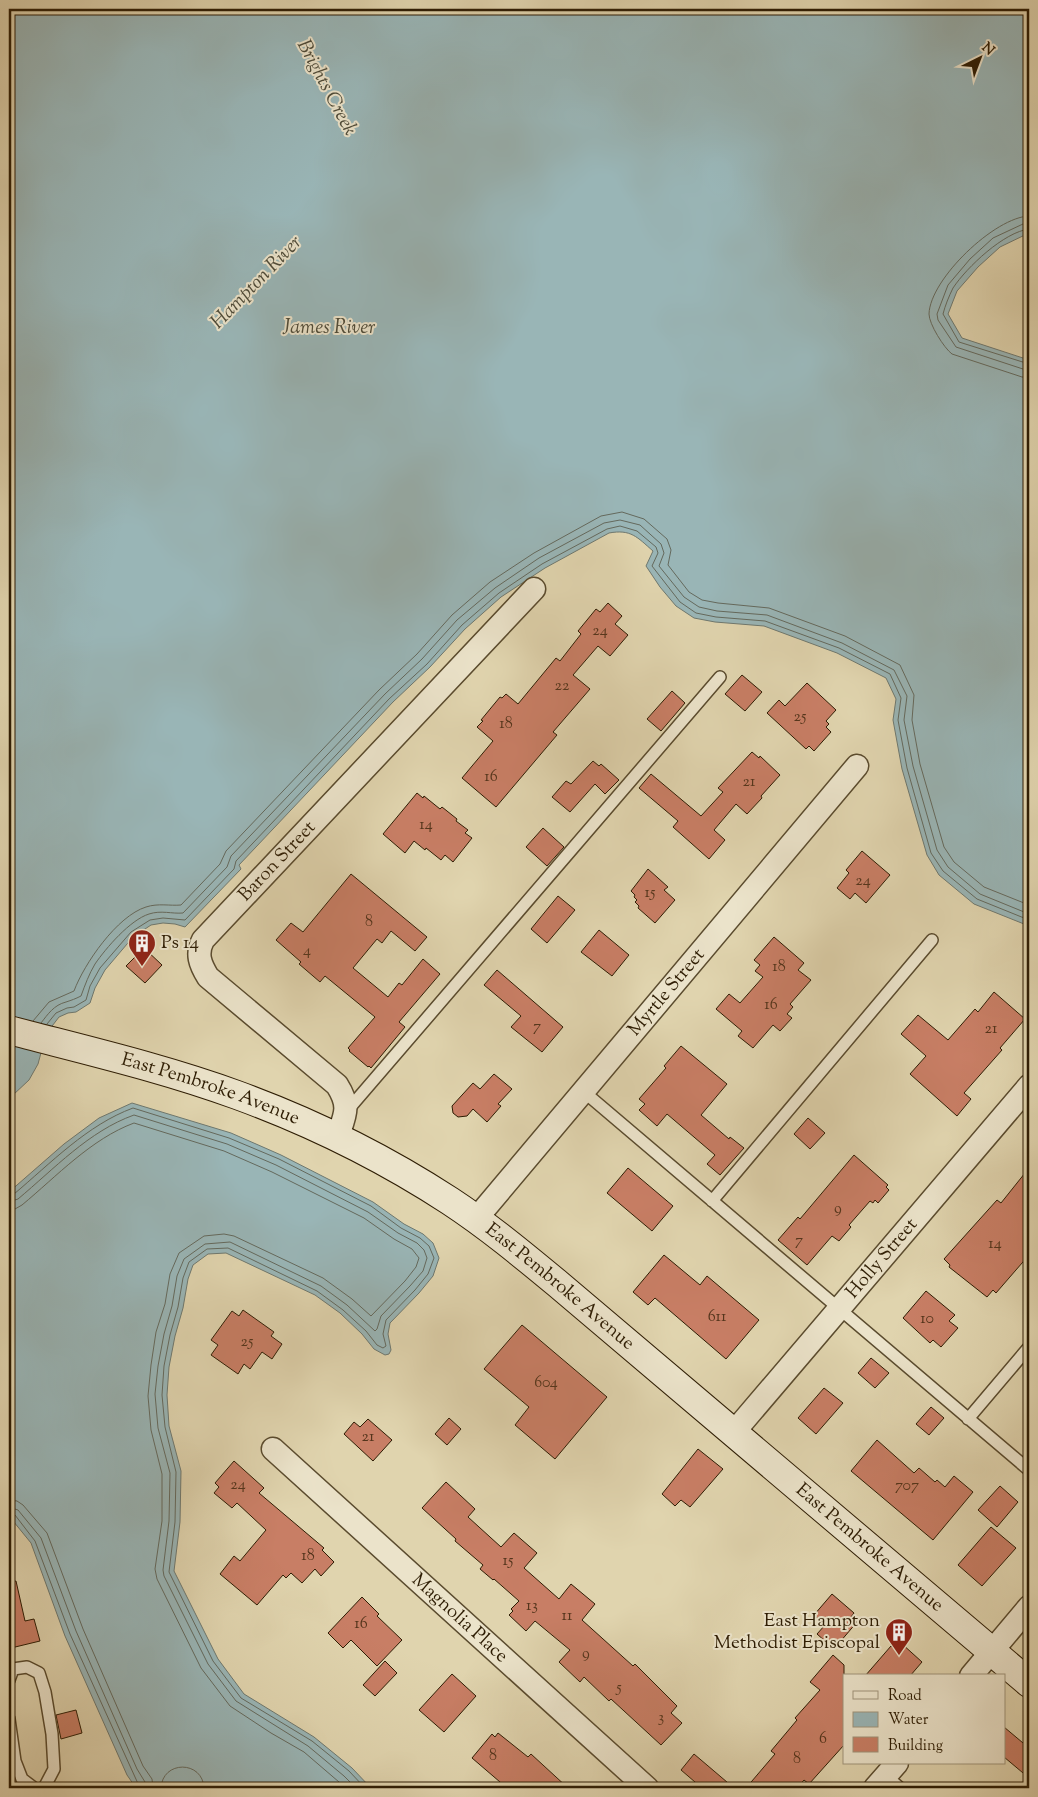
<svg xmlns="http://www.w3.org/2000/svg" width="1038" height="1797" viewBox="0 0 1038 1797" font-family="'Sorts Mill Goudy',serif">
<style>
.water{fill:#99b5b6;stroke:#6e786f}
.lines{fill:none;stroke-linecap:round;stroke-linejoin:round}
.shore{stroke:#64695d;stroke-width:1}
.building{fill:#c87e65;stroke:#2e1d04}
.service-casing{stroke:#5a4b2e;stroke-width:14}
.minor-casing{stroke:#5a4b2e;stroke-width:25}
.secondary-casing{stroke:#2e1d04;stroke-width:30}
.service{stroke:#ebe3ca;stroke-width:11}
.minor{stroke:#ebe3ca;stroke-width:22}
.secondary{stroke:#ebe3ca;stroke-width:28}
.labels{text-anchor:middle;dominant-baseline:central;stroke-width:4;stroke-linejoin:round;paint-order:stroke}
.number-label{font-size:16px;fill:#54351c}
.street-label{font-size:19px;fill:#2e1d04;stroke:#ebe3ca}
.poi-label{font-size:19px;fill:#2e1d04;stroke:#ebe3ca;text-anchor:start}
.water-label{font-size:20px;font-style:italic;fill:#4e4b39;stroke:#ebe3ca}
</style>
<rect width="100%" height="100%" fill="#e0d4ae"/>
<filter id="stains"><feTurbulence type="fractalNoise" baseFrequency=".004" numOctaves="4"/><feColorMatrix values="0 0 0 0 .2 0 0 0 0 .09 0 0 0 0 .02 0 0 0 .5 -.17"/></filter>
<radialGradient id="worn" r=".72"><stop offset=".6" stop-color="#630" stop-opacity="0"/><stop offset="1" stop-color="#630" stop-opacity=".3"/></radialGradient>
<path class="water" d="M9,9H1029V233L1000,247L978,267L957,291L948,314L962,338L1029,360V561L1028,565L1029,581V926L974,904L939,875L927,855L902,769L893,720L896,699L886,678L837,653L764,626L715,622L694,618L676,606L660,587L646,566L653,551C637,537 631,529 609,533L545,568L501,597L465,629L430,667L393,702L239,865L241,869L185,927L175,924L163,923L151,925L133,937L105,970L95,988L90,1003L76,1012L68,1013L59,1017L46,1034L38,1064L29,1080L13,1095L9,1096Z
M132,1103L231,1133L281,1155L373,1202L404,1224L423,1234L433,1243L439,1258L433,1276L419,1293L390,1323L388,1334L391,1350L389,1354L385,1355L374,1349L362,1334L340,1313L315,1295L226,1253L208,1254L193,1265L188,1279L183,1308L175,1336L169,1367L167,1395L169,1426L181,1471L180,1522L174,1571L218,1659L244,1694L314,1737L352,1768L371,1788H190L183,1785L167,1788H136L127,1775L65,1636L31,1543L9,1516V1192L64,1144L99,1118Z"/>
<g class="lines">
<path class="shore" d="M1029,216C995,217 930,279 929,314C929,324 944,348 952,354L1022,377L1029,378
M1029,223L1023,224L993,238L970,259L948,285L937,314L938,320L956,347L1029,371
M1029,229C1004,232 967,267 953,288C949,296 945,306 943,314L959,342L1029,364
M33,1021L49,1002L74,991C84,964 117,916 146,907C158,903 170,906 181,905L220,864L226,851L379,690L417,654L452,615L490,582L534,553L601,516L622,512L644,519L667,539L671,550L668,565L689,592L702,600L718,603L769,608L845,636L900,665L914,695L912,720L920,764L944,847L954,862L984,887L1029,905
M41,1023C48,1014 54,1005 66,1002C72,1000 75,999 81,996C85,985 89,974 95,964C106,948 130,920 149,914C161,910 172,914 183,913L227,867L231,856L385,694L422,659L457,620L495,588L539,558L604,523L620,520L640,525L661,544L664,553L659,566L684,597L699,607L717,611L767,615L842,643L894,670L907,696L904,720L913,766L937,850L948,867L980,894L1029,914
M47,1024L56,1013L67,1008L74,1007L86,1000L90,986L100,968L131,932L150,920L163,918L185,920L234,869L236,861L389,699L427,664L462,625L499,593L542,564L607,529L620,526L637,531L656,547L658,553L652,566L680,602L696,613L716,617L765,621L839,648L890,674L901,698L898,720L907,768L931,853L943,871L977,899L1029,920
M9,1196L14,1194C51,1163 87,1125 133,1108L229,1138L279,1159L371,1206L401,1228L420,1238L429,1246L434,1258L428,1274L415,1290L386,1320L383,1334L386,1346L383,1348L377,1345L366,1331L343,1310L317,1291L228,1248L207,1249L189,1262L183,1278L178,1307L170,1335L164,1366L162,1395L165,1427L176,1472L175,1522L169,1572L213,1661L241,1698L312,1741L349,1771L365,1788
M9,1202L18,1199C54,1169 89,1131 134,1115L227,1144L276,1165L368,1212L398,1233L417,1243L424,1250L427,1258L423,1271L410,1286L381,1316L377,1329L375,1331L347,1305L321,1286L230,1242L205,1244L184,1259L177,1276L172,1306L164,1334L158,1366L155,1394L158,1428L170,1473L169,1521L163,1570L164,1576L208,1664L236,1701L308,1746L344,1776L356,1788
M9,1209H15L22,1205C57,1176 91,1139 134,1123L224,1151L272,1172L364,1218L394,1239L412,1249L419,1258L416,1267L405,1281L371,1316L352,1299L323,1278L234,1236L224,1234L204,1236L179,1253L170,1274L165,1304L156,1332L151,1365L148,1396L151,1430L162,1474V1521L155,1569L157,1579L201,1668L230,1706L271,1733L304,1752L346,1788
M9,1500L17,1501L23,1505L47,1533L83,1629L143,1766L152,1779L153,1788
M9,1507L18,1510L41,1538L76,1631L137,1769L145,1782L146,1788
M9,1513L15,1515L35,1541L70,1634L140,1788
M161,1788C162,1760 203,1760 204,1788"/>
</g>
<path class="building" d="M608,603L622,616L615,624L628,635L610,656L598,646L573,675L590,689L553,732L557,735L496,807L462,778L493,741L477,727L483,721L481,720L500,697L502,698L506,694L518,704L556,658L560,661L581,634L578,631L596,609L600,612Z
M742,675L762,692L745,711L725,694Z
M807,683L836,710L826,721L829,724L826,727L831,732L814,751L809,746L806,749L767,713L779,700L785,706Z
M672,691L685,703L661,731L647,719Z
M752,752L759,758L760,756L780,775L761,796L762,798L747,814L736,804L714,830L725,840L709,859L673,827L678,821L639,788L651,774L701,816L723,792L718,788Z
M593,761L599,766L601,764L619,780L605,794L595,784L570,812L552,797L566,781L571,784Z
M417,793L423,798L424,796L440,809L442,807L457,819L456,821L468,830L465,833L472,838L453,862L445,855L441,860L426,848L425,850L414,841L405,853L383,834Z
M543,828L564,847L547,866L526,847Z
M862,851L890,875L866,903L855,893L850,899L837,888L849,873L846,870Z
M648,869L668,887L664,890L675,900L655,923L638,908L639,906L635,902L637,900L634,897L635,895L631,891Z
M351,874L427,937L415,951L391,931L382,943L377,939L353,968L388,997L399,983L402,985L423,959L440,974L399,1022L405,1027L371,1068L369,1066L368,1067L349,1051L350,1050L348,1048L375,1017L325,976L320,982L299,964L301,962L276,940L291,923L303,932Z
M558,896L575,910L547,943L531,929Z
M599,930L629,955L612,976L581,952Z
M774,937L804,963L798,970L811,980L790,1004L793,1007L787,1014L792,1018L780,1031L773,1025L753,1048L738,1036L742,1031L716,1009L729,994L740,1003L763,977L755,971L760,965L754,960Z
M144,948L162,965L145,983L126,966Z
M497,970L563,1027L542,1052L511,1027L521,1016L484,985Z
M994,992L1025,1019L1000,1048L1002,1050L964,1093L971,1099L957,1116L910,1074L926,1056L901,1034L918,1015L948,1040L975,1009L978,1012Z
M681,1046L727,1084L701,1115L729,1139L730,1137L744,1148L720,1175L707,1164L715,1155L667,1114L657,1126L639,1110L645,1104L639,1099L666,1068L664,1066Z
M494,1074L512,1089L498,1104L501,1106L487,1122L473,1109L467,1116L458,1117L453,1113L452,1106L473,1083L480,1089Z
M808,1118L825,1133L810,1149L794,1134Z
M854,1155L888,1185L886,1187L889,1190L878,1203L875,1200L873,1203L870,1201L849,1225L851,1227L839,1241L832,1236L807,1265L778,1240L798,1217L800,1219Z
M628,1168L673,1206L652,1231L607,1193Z
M1029,1168V1255L996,1293L993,1290L987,1297L949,1267L950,1265L944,1259L997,1200L1001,1203Z
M664,1255L700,1285L707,1276L759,1320L726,1359L655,1298L648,1305L633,1292Z
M926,1291L955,1315L949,1321L958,1328L941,1347L933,1340L930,1343L903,1318Z
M243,1310L274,1332L271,1336L282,1344L272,1359L262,1352L250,1369L244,1364L238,1374L211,1355L218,1345L211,1340L232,1311L239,1316Z
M522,1325L607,1397L555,1459L515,1425L529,1407L484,1369Z
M871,1358L889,1373L875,1388L858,1373Z
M824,1388L843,1403L816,1434L798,1418Z
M931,1407L944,1418L929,1435L916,1424Z
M449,1418L461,1429L447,1445L435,1434Z
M368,1419L392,1440L373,1461L344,1434L354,1422L360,1427Z
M877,1440L914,1473L919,1468L935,1482L937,1480L945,1487L954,1476L973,1492L933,1540L851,1471Z
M698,1449L723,1469L690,1507L681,1500L675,1506L662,1494Z
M234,1461L264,1488L259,1493L324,1548L322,1550L334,1562L321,1576L315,1569L302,1583L291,1573L286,1578L283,1575L257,1605L220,1574L234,1556L240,1561L266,1530L237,1503L232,1508L214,1493L219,1487L215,1483Z
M446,1482L475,1509L468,1517L501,1547L514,1533L537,1553L524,1568L559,1599L571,1584L595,1604L582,1620L633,1666L635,1664L677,1706L671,1713L682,1723L661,1745L611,1699L609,1701L584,1677L580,1682L559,1662L570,1650L535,1621L526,1631L509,1615L513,1611L511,1609L519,1601L494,1579L493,1580L480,1569L483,1565L455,1541L456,1539L422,1508Z
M1000,1486L1018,1502L997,1527L978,1510Z
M991,1527L1016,1548L982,1586L958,1565Z
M16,1581L25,1621L34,1619L40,1641L11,1648L9,1638V1582Z
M832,1594L854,1613L851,1617L857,1622L834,1649L817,1634L825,1625L814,1615Z
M362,1597L379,1614L377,1616L402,1640L377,1666L351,1640L343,1648L328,1633Z
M901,1643L922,1662L910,1676H865L891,1646L895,1650Z
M833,1655L844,1665V1745L809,1784L804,1780L797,1788H746L775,1754L771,1751L797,1720L795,1718L820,1690L810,1682Z
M385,1661L397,1673L375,1696L363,1685Z
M452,1674L476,1696L444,1732L419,1710Z
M76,1710L82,1733L61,1739L56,1715Z
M1004,1727L1029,1748V1778L1004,1757Z
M498,1733L528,1757L531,1754L568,1788H507L472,1758L492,1734L495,1737Z
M694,1754L734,1788H702L681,1770Z"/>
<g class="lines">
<g class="service-casing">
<path id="service" d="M583,1091L1029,1470
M347,1111L720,677
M712,1201L932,940
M968,1419L1029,1347
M9,1680L13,1669L27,1667L39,1673L45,1692L52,1734L54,1769L44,1788
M9,1719L15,1761L22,1779L34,1788
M886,1776L900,1788"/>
</g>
<g class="minor-casing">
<g id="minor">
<path id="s1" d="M337,1138C345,1115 351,1107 337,1085L208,977C200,964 196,954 203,940L534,589"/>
<path id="s2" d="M476,1219L857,766"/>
<path id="s3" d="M734,1432L1029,1086"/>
<path id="s4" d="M273,1449L647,1788"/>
<path d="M971,1676L1029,1607"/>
<path d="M875,1788L897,1763"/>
</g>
</g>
<g class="secondary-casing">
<g id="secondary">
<path id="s5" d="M9,1030C85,1050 163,1068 237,1095C311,1122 384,1158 450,1201C488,1226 523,1255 558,1284L1029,1683"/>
</g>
</g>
<use href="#service" class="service"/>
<use href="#minor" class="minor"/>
<use href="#secondary" class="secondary"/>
</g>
<defs>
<g id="building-pin" transform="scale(1.4375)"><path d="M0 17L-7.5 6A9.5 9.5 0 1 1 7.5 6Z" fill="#8f2418" stroke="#ebe3ca"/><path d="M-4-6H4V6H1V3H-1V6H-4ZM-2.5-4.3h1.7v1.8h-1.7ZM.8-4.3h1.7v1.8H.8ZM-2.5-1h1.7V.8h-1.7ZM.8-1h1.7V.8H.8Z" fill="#fff"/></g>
</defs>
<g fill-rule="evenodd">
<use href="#building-pin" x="142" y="943"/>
<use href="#building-pin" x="899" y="1632"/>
</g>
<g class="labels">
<g class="number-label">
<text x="600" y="631">24</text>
<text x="562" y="686">22</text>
<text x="800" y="717">25</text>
<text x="506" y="724">18</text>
<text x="491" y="777">16</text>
<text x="749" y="782">21</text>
<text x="426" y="825">14</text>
<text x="863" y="881">24</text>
<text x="650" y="893">15</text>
<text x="369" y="922">8</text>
<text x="307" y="951">4</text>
<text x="779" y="967">18</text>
<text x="771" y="1005">16</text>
<text x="537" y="1027">7</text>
<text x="991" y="1029">21</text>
<text x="838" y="1209">9</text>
<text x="799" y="1241">7</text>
<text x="995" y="1244">14</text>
<text x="717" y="1317">611</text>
<text x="927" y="1319">10</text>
<text x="247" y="1342">25</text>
<text x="546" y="1383">604</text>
<text x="368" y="1437">21</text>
<text x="238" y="1485">24</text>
<text x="907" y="1486">707</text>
<text x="308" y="1556">18</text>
<text x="508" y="1561">15</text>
<text x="532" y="1606">13</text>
<text x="567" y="1616">11</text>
<text x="361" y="1624">16</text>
<text x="586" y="1654">9</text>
<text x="619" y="1688">5</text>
<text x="661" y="1718">3</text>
<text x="823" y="1739">6</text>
<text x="493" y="1756">8</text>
<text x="797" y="1759">8</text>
</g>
<g class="street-label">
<text stroke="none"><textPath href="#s1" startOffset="372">Baron Street</textPath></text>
<text stroke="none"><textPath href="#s2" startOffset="296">Myrtle Street</textPath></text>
<text stroke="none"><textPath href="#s5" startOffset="210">East Pembroke Avenue</textPath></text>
<text stroke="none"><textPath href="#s3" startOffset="228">Holly Street</textPath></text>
<text stroke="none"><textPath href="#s5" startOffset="615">East Pembroke Avenue</textPath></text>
<text stroke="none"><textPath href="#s5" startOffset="1020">East Pembroke Avenue</textPath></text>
<text stroke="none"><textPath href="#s4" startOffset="252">Magnolia Place</textPath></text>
</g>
<g class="poi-label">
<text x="161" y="943">Ps 14</text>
<text x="880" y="1621" text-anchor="end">East Hampton<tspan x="880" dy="22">Methodist Episcopal</tspan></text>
</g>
<g class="water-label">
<text transform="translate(326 88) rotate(62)">Brights Creek</text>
<text transform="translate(257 283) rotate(-46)">Hampton River</text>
<text x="329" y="328">James River</text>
</g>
</g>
<rect width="1038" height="1797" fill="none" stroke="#e0d4ae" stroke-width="30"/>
<rect x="10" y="10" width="1018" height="1777" fill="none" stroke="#2e1d04" stroke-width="2.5"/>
<rect x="15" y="15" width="1008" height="1767" fill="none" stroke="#2e1d04"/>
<rect x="843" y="1674" width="162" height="90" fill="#ebe3ca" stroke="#9f947b"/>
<rect x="853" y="1691" width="25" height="8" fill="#ebe3ca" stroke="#9f947b"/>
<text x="888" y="1700" font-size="15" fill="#2e1d04">Road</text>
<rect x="853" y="1712" width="25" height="15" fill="#99b5b6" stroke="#9f947b"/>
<text x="888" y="1724" font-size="15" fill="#2e1d04">Water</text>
<rect x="853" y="1737" width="25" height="15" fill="#c87e65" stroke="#9f947b"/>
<text x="888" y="1750" font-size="15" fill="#2e1d04">Building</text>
<g transform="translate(980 58) rotate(42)" stroke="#ebe3ca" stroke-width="4" paint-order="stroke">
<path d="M0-4L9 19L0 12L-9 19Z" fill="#2e1d04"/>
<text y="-8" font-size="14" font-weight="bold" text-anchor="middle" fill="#2e1d04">N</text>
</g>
<rect width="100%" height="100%" filter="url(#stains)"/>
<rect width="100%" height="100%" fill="url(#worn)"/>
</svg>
